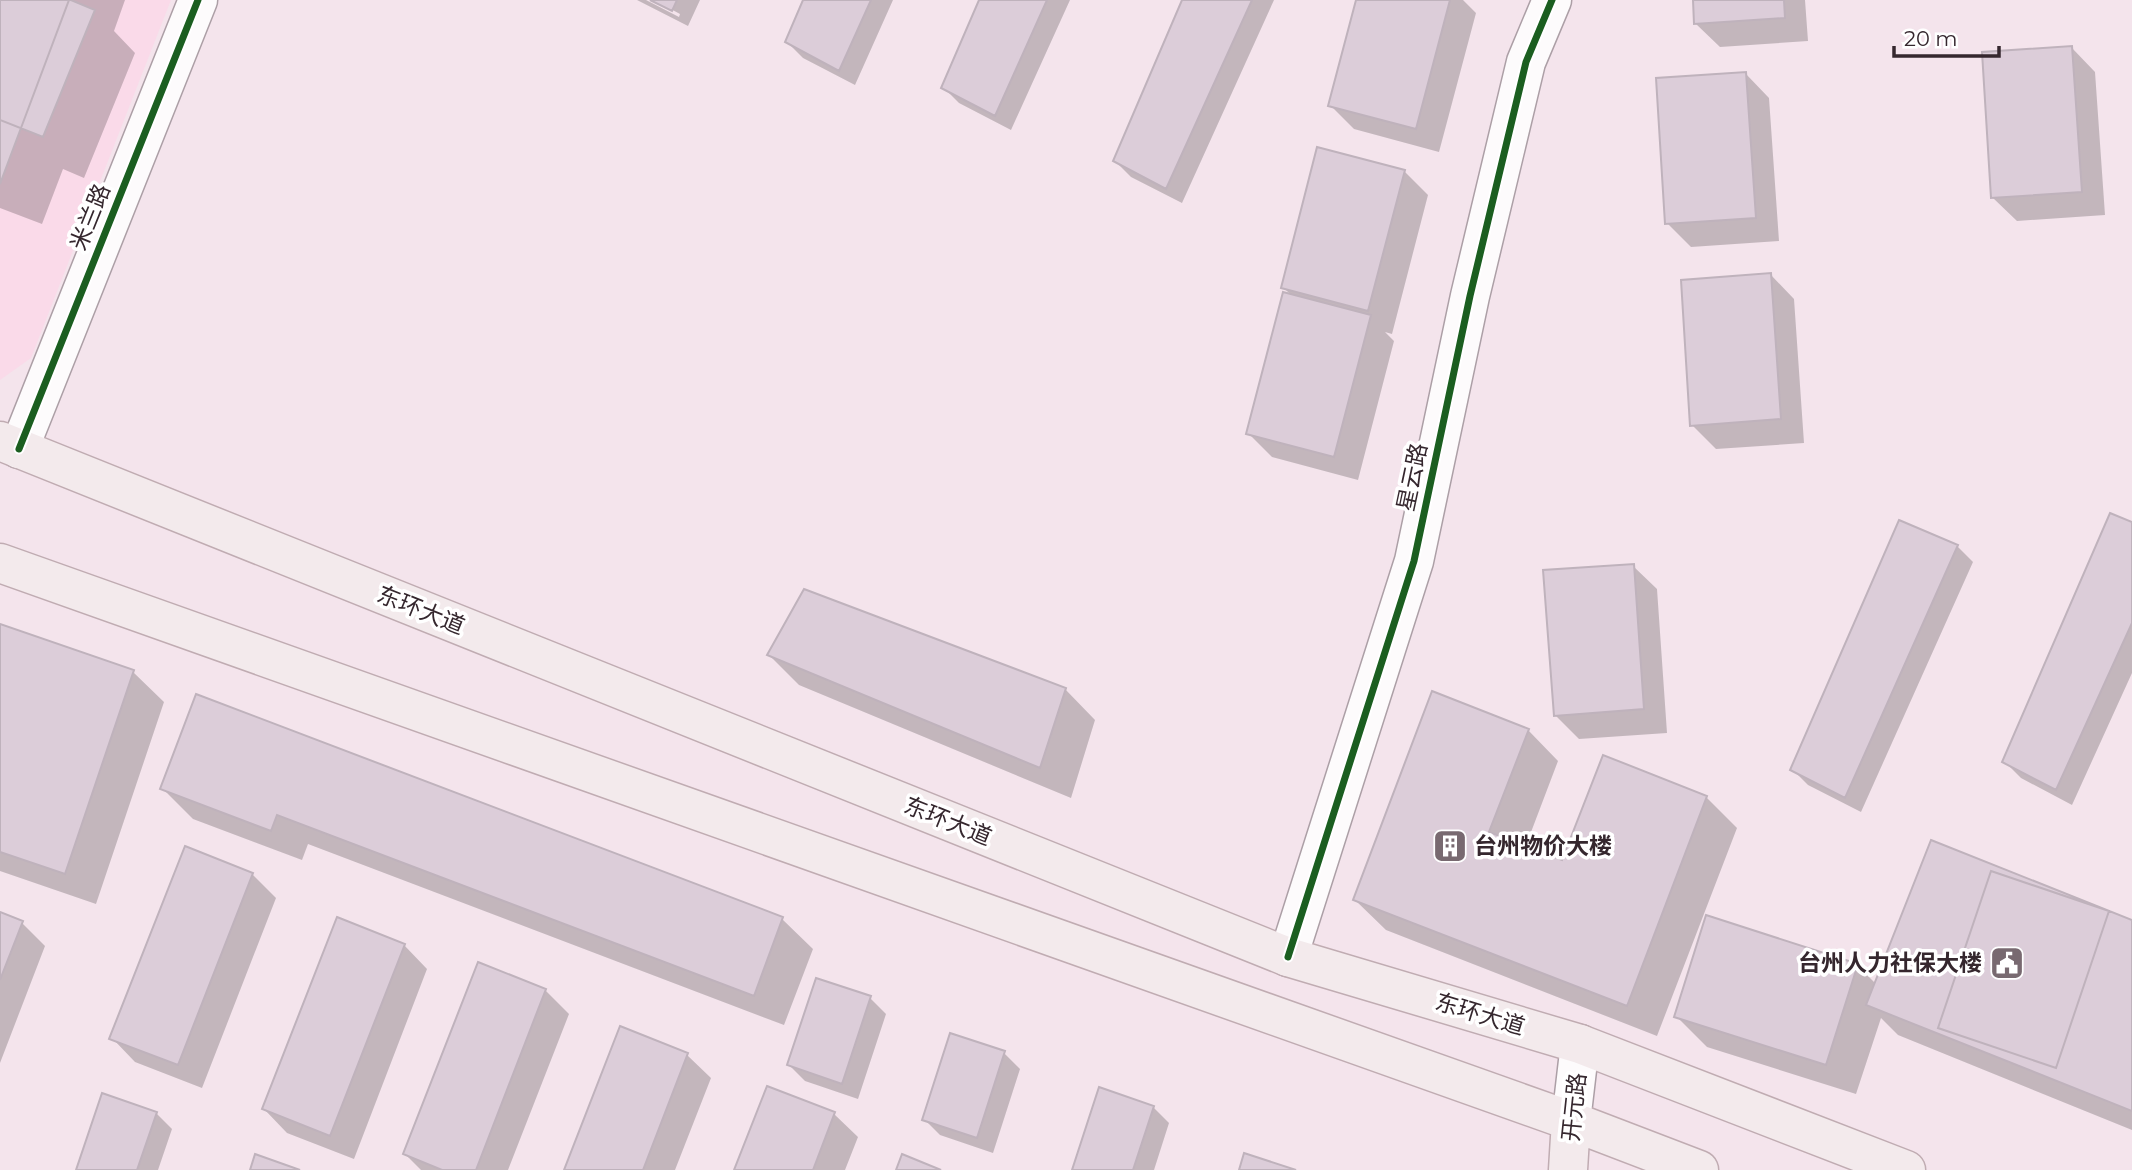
<svg xmlns="http://www.w3.org/2000/svg" width="2132" height="1170" viewBox="0 0 2132 1170" font-family="Montserrat,'Noto Sans SC',sans-serif">
<style>
.built{fill:#fadae9}
.shadow{fill:#0003}
.building{fill:#dccdd9;stroke:#bfb2bc;stroke-width:2}
.lines{fill:none;stroke-linecap:round;stroke-linejoin:round}
.minor-casing{stroke:#ac9fa6;stroke-width:41}
.major-casing{stroke:#c0acb2;stroke-width:41}
.minor{stroke:#fdfbfc;stroke-width:38}
.major{stroke:#f3eaec;stroke-width:38}
.cycleway-casing{stroke:#fff;stroke-width:11}
.cycleway{stroke:#1b5e20;stroke-width:7}
.labels{text-anchor:middle;dominant-baseline:central;stroke-width:7;stroke-linejoin:round;paint-order:stroke}
.street-label{font-size:23px;fill:#35272e;stroke:#fff}
.poi-label{font-size:23px;font-weight:bold;fill:#35272e;stroke:#fff;text-anchor:start}
</style>
<rect width="100%" height="100%" fill="#f4e4ec"/>
<path class="built" d="M0,0H171L31,358L0,380Z"/>
<path class="shadow" d="M0,0H125L114,31L135,53L84,178L63,169L42,224L0,208Z
M637,0H646L679,17L680,14L654,0H700L688,26Z
M805,0H893L855,85L803,58L787,42Z
M981,0H1070L1011,130L959,103L943,87Z
M1184,0H1274L1182,203L1131,177L1115,161Z
M1358,0H1463L1476,13L1439,152L1354,129L1330,105Z
M1695,0H1805L1808,41L1720,47L1696,24Z
M2072,48L2095,72L2105,215L2017,221L1993,198Z
M1746,74L1769,98L1779,241L1691,247L1667,223Z
M1404,171L1428,195L1392,334L1385,332L1394,341L1358,480L1272,457L1248,433L1292,296L1283,287Z
M1771,275L1794,299L1804,443L1716,449L1692,425Z
M1899,522L1957,546L1973,562L1861,812L1808,785L1792,769Z
M2132,524V673L2072,805L2021,778L2005,762Z
M1633,566L1657,589L1667,733L1579,739L1555,715Z
M0,626L133,672L164,702L96,904L0,871Z
M769,655L1065,689L1095,720L1071,798L799,685Z
M1528,730L1558,761L1525,848L1563,863L1706,797L1737,828L1657,1036L1386,930L1355,900Z
M162,788L782,919L813,949L784,1025L308,844L302,860L193,819Z
M252,874L276,898L202,1088L135,1062L112,1038Z
M0,914L22,923L45,946L0,1063Z
M2132,922V1130L1898,1035L1881,1018L1856,1094L1707,1047L1676,1016L1857,965L1876,984Z
M404,945L427,969L354,1159L287,1133L264,1109Z
M545,990L569,1014L508,1170H421L405,1154Z
M870,998L886,1014L858,1099L805,1081L789,1065Z
M621,1029L687,1055L711,1078L675,1170H566Z
M951,1035L1004,1053L1020,1069L993,1153L940,1135L924,1119Z
M1153,1107L1169,1123L1154,1170H1074Z
M156,1113L172,1129L158,1170H78Z
M834,1114L858,1137L845,1170H736Z"/>
<path class="building" d="M0,0H71L95,10L43,137L0,120Z
M0,0H69L0,184Z
M650,0H677L672,11Z
M803,0H871L839,71L785,42Z
M979,0H1047L995,116L941,88Z
M1182,0H1252L1166,189L1113,161Z
M1356,0H1450L1416,129L1328,106Z
M1693,0H1784L1785,18L1694,24Z
M2072,46L2082,192L1991,198L1982,52Z
M1746,72L1756,218L1665,224L1656,78Z
M1317,147L1405,170L1368,311L1281,288Z
M1771,273L1781,419L1690,426L1681,280Z
M1283,292L1371,315L1334,457L1246,434Z
M2110,513L2132,522V623L2056,790L2002,762Z
M1899,520L1958,545L1845,798L1790,770Z
M1634,564L1644,709L1554,716L1543,570Z
M804,589L1066,688L1040,768L767,655Z
M0,624L134,670L65,874L0,852Z
M1432,691L1529,729L1489,832L1562,860L1603,755L1707,796L1627,1006L1353,900Z
M196,694L783,917L754,996L277,815L271,831L160,789Z
M1931,840L2132,920V1111L1866,1005Z
M185,846L253,873L178,1065L109,1039Z
M1991,871L2109,911L2056,1068L1938,1028Z
M0,912L23,921L0,980Z
M1706,915L1858,964L1826,1065L1674,1017Z
M337,917L405,944L330,1136L262,1109Z
M478,962L546,989L476,1170H442L403,1154Z
M816,978L871,996L842,1084L787,1065Z
M620,1026L688,1053L643,1170H564Z
M950,1033L1005,1051L977,1138L922,1120Z
M767,1086L835,1112L813,1170H734Z
M1099,1087L1154,1106L1133,1170H1072Z
M102,1093L157,1112L137,1170H76Z
M1244,1153L1296,1170H1239Z
M255,1154L300,1170H250Z
M902,1154L941,1170H896Z"/>
<g class="lines">
<g class="minor-casing">
<path id="minor" d="M19,449L198,0
M1288,957L1414,561L1470,296L1526,62L1552,0
M1571,1121L1580,1044"/>
</g>
<g class="major-casing">
<path id="major" d="M0,441L1288,957L1580,1044L1906,1170
M0,563L1571,1121L1699,1170
M1568,1170L1571,1121"/>
</g>
<use href="#minor" class="minor"/>
<use href="#major" class="major"/>
<g class="cycleway-casing">
<path id="cycleway" d="M19,449L198,0
M1288,957L1414,561L1470,296L1526,62L1552,0"/>
</g>
<use href="#cycleway" class="cycleway"/>
</g>
<defs>
<g id="building-square" transform="scale(1.75)"><rect x="-9" y="-9" width="18" height="18" rx="4" fill="#786970" stroke="#fff"/><path d="M-4-6H4V6H1V3H-1V6H-4ZM-2.5-4.3h1.7v1.8h-1.7ZM.8-4.3h1.7v1.8H.8ZM-2.5-1h1.7V.8h-1.7ZM.8-1h1.7V.8H.8Z" fill="#fff"/></g>
<g id="civic-square" transform="scale(1.75)"><rect x="-9" y="-9" width="18" height="18" rx="4" fill="#786970" stroke="#fff"/><path d="M-.6-6.5H3V-4.5H.6V-3L4-1V1h2V6H-6V1h2V-1L-.6-3ZM-1.2 2.5V6h2.4V2.5Z" fill="#fff"/></g>
</defs>
<g fill-rule="evenodd">
<use href="#building-square" x="1450" y="846"/>
<use href="#civic-square" x="2007" y="963"/>
</g>
<g class="labels">
<g class="street-label">
<text transform="translate(90 217) rotate(-68)">米兰路</text>
<text transform="translate(1412 477) rotate(-78)">星云路</text>
<text transform="translate(421 610) rotate(22)">东环大道</text>
<text transform="translate(948 821) rotate(22)">东环大道</text>
<text transform="translate(1480 1014) rotate(17)">东环大道</text>
<text transform="translate(1574 1107) rotate(-84)">开元路</text>
</g>
<g class="poi-label">
<text x="1474" y="846">台州物价大楼</text>
<text x="1982" y="963" text-anchor="end">台州人力社保大楼</text>
</g>
</g>
<path d="M1894 46v10h105v-10" fill="none" stroke="#35272e" stroke-width="3.5"/>
<text x="1904" y="46" font-size="21" fill="#35272e" stroke="#ffffff" stroke-width="5" paint-order="stroke">20 m</text>
</svg>
